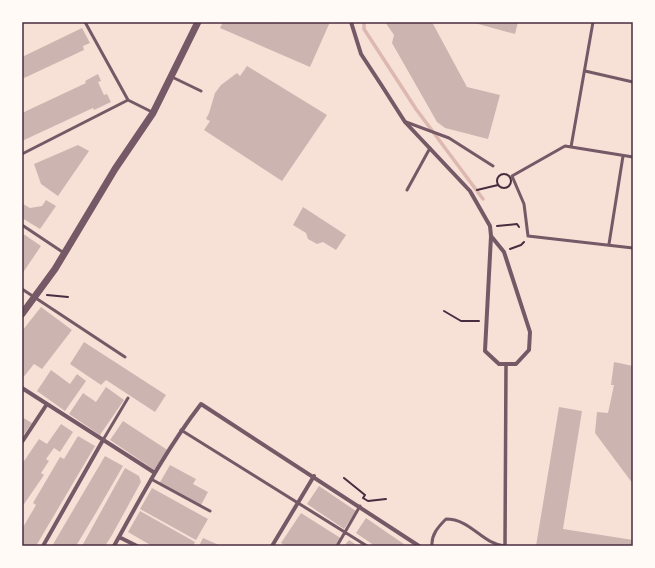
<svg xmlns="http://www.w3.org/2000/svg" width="655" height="568" viewBox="0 0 655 568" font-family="Ubuntu,sans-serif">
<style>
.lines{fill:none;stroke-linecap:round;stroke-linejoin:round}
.stream{stroke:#dcb8b0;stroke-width:3.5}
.building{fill:#ccb4b1}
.path{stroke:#4a2c40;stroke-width:2}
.service{stroke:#755966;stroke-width:3}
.pedestrian{stroke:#755966;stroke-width:3.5}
.minor{stroke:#755966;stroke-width:4}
.tertiary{stroke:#755966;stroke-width:7}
.neatline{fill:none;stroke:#4a2c40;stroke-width:1.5}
</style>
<rect width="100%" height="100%" fill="#f7e1d7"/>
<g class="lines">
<path class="stream" d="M364,22V29L416,109L483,199"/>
</g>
<path class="building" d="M223,22H274L277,24L278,22H330L310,67L220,28Z
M385,22H432L467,87L500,95L488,139L445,128L437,122L392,43L394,35Z
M471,22H518L515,34Z
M82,28L90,43L83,46L84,50L22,79V57Z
M247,66L327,115L282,181L204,130L210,121L206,119L209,113L215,93L221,85L237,73L240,76Z
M98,74L101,81L98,82L104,95L107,94L111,102L94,110L93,108L22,141V113L86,83L85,81Z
M78,145L89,151L58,196L41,184L34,164Z
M46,200L56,206L40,229L22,218L23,204L30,208L42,206Z
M303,207L346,235L336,250L323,242L317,244L308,239L306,233L293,225Z
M22,233L41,246L22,274Z
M41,307L72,330L42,369L34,364L22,379V331Z
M84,342L166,395L155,412L106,380L101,385L70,364Z
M614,362L633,366V484L595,433L597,412L608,413L614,385H611Z
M51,370L70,384L77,374L86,381L65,411L37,391Z
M106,387L124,400L100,435L69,414L83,393L96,402Z
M559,407L582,411L563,529L633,540V546H536Z
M22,417L32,423L22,437Z
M123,421L169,451L156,471L110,440Z
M61,424L73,432L60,452L54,448L46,459L49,461L41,473L44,475L22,507V464L39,439L47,444Z
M78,436L95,446L36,546H22V529L36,505L33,503L60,457L64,459Z
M105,456L123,466L97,511L76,546H52Z
M170,465L196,479L193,484L208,492L200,507L159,484Z
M125,468L139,476L141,482L112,535L105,546H82Z
M319,486L356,511L344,529L307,504Z
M152,488L208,519L196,540L140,509Z
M140,511L195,542L193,546H152L128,532Z
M301,513L342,539L337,546H286L281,543Z
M366,518L395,538L407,546H375L356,533Z
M203,538L221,546H199Z
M349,540L358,546H344Z"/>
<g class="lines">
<path class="path" d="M497 181a7 7 0 1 1 14 0a7 7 0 1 1-14 0Z
M477,190L498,185
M497,226L517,224L519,227
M510,249L521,245L524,242
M47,295L68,297
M444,311L461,321H479
M344,478L365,495L363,498L368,501L386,499"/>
<path class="service" d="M85,22L128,100L152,112
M585,71L633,82
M172,77L201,91
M406,122L449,138L493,166
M571,147L593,22
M22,154L128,100
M633,157L565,146L512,176L524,204L528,236L633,248
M407,190L430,148
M22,225L64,253
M609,244L623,156
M22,289L125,357
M181,430L367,546
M103,440L128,398
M151,479L210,511
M337,546L360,506
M432,546C431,535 438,527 446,519C471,519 482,544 505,546"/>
<path class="pedestrian" d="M505,546L506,364"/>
<path class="minor" d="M351,22L361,54L382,86L405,122L470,191L490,226L491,236L485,351L499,364H516L529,350L530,332L504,252L491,236
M22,388L155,473
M22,442L47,404
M119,537L137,546
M43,546L103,440
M114,546C141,497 167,448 201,404L419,546
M272,546L314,476"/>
<path class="tertiary" d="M22,314L55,269L115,169L153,113L198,22"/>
</g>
<rect width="655" height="568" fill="none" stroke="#fffaf5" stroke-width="46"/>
<rect x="23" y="23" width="609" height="522" class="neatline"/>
</svg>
